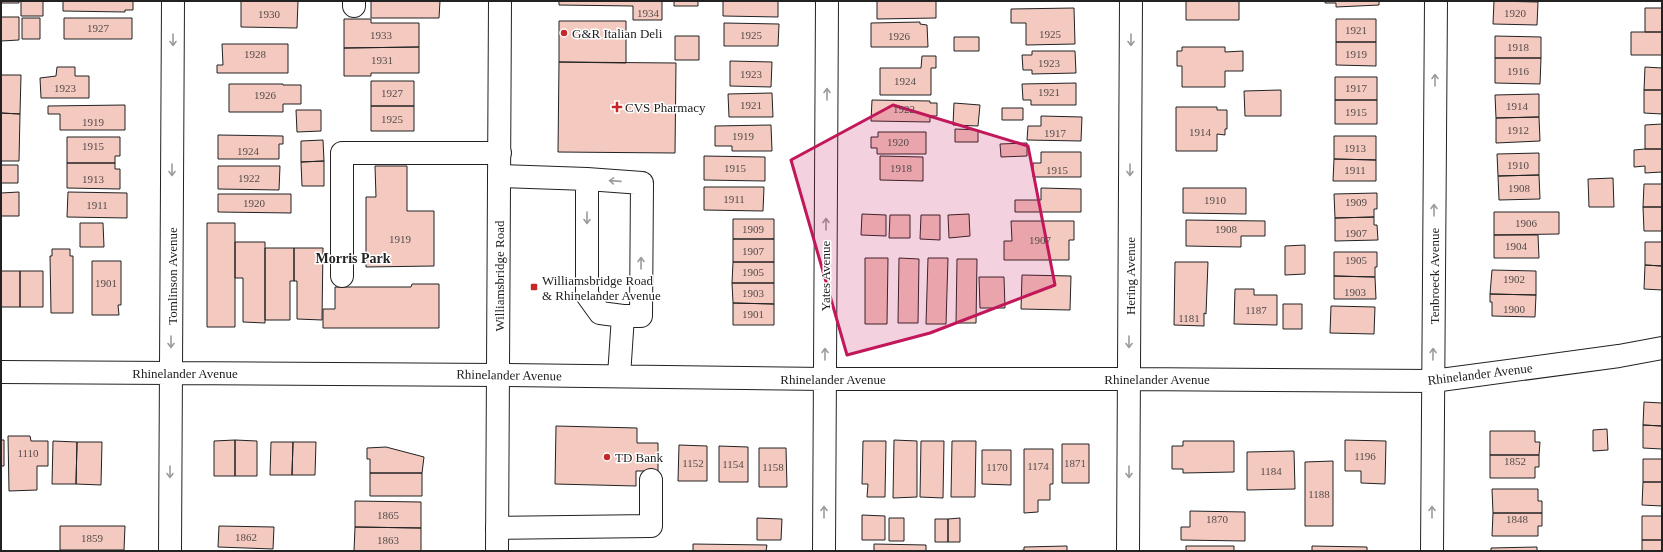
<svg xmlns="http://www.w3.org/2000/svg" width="1663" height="552" viewBox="0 0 1663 552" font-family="Georgia,serif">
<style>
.building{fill:#f3c9c0;stroke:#222}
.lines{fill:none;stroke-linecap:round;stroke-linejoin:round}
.minor-casing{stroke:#222;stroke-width:24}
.major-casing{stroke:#222;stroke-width:24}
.minor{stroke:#fff;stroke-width:22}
.major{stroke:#fff;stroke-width:22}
.oneway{stroke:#9c9c9c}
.marked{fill:#c2185b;fill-opacity:0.2;stroke:#c2185b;stroke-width:3;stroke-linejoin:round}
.poi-dot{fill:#c62828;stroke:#fff;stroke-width:1.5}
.labels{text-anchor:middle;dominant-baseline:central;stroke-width:3;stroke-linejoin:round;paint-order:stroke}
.number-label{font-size:11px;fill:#564c4a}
.poi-label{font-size:13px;fill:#222;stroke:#fff;text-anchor:start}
.street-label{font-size:13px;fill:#222;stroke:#fff}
.neighbourhood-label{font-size:14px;font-weight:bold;fill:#222;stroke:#fff}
</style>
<rect width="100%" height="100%" fill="#fff"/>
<path class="building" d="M1,1H19V3H1Z
M21,1H43V16H21Z
M63,1H133V10H125V12L63,11Z
M241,1H298L297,28L241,27Z
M371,1H440L439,18H371Z
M559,1H662V20H633V6L559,5Z
M674,1H698V6H674Z
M723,1H778V17L723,16Z
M877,1H936V18L877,19Z
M1186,1H1239V20H1186Z
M1325,1H1379V5L1336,7V3H1325Z
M1494,1L1538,2L1537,25L1493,24Z
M1074,8L1075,44L1026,45V23H1011V9Z
M1645,8H1662V32H1645Z
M1,17H19V40L1,41Z
M22,18H40V39H22Z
M64,18H132V39H64Z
M344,19H371V23H419V47L344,48Z
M1336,19H1376V42H1336Z
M559,21H626V63L559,62Z
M920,22V24L927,25L928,47H871V23Z
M724,23L779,24L778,46H724Z
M1631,32H1662V55H1631Z
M675,36H699V60H675Z
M1495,36L1541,37V58H1495Z
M954,37H979V51H954Z
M1336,42H1376V66L1336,65Z
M222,44H288V73H217V65H223Z
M419,47V73H371V76H344V48Z
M1182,47H1225V52L1243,51V71H1225V87H1182V66H1177V51H1182Z
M1032,51H1075L1076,73L1032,74V70H1023L1022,55H1032Z
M922,56H936V68H931V95H880V68H921Z
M1495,58H1541L1540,84L1495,83Z
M730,61L772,62L771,87L730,86Z
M559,62L676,63L675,153L558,152Z
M57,67H75V76H89V98H41L40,78L56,76Z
M1645,67L1662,68V90H1644Z
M1,75H21L20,114L1,113Z
M1335,77H1377V100H1335Z
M371,81H414V106H371Z
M1076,83V105H1031V100H1023L1022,84Z
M229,84H283V85H301V104H283V112H229Z
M1281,90V116H1245L1244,91Z
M1644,90H1662V114L1644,113Z
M772,93L773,117H729L728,94Z
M1539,94V117L1496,118L1495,95Z
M872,100L930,101V103H937V116H930V122L871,121Z
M1335,100H1377V124H1335Z
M954,103L980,105L978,126L953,125Z
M125,105V130H60V114H48V106Z
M371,106H414V131H371Z
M1176,107H1217V110H1227V129H1225V135L1217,134V151H1176Z
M1002,108H1023V120H1002Z
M296,110H321V131L297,132Z
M1,113L20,114L19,161H1Z
M1041,116L1082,117L1081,141L1027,140L1028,126H1041Z
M1539,117L1540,141L1496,143V118Z
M1662,124V149H1645V125Z
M771,125L772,151H732V146H715V126Z
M955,129L978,130V142H955Z
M878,132H926V154H877V148H871V137H878Z
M218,135L283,136V144H279V159H218Z
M1334,136H1376V160L1334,159Z
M67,137H120V156H115V163H67Z
M323,140L324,161L301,162V141Z
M1027,143V156L1001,157L1000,144Z
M1645,149H1662V172L1645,173V166L1634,167V150Z
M1041,152H1081V177H1033V163H1041Z
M1539,153V175L1498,176L1497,154Z
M704,156L765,157V181L704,180Z
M880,156L923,157V181L880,180Z
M1334,159L1376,160V181H1333Z
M324,161V186H302L301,162Z
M67,163H115V169H120V189L67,188Z
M1,165H18V183H1Z
M218,166H280L279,190L218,189Z
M375,166H407V211H434V266L366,267V197H376Z
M1539,175L1540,199L1499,200L1498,176Z
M1613,178L1614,207H1589L1588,179Z
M1644,184H1662V207H1643Z
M704,187H764L763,211L704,210Z
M1041,188L1081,189V212H1015V200H1041Z
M1183,188H1246V214L1183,213Z
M19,192V216H1V193Z
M68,192L127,193V218L67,217Z
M1377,193V209H1374V217L1335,218L1334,194Z
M218,194H291V213L218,212Z
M1643,207H1662V231H1644Z
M1494,212H1559V234L1494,235Z
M862,214L886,215V236L861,235Z
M969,214L970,236L949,238L948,215Z
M890,215H910V238H889Z
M921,215H940V240L920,239Z
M1374,217V225H1377L1378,240L1335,241V218Z
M733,219H774V239H733Z
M1186,220L1265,221V236H1241V247L1186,246Z
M1011,221H1074V240H1069V260H1004V241H1012Z
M80,223H103L104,247H80Z
M207,223H235V327H207Z
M1494,235H1538L1539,258H1494Z
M733,239H774V262H733Z
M235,242H265V323L243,322V278H235Z
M1645,242H1662V266L1645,265Z
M1305,245V274L1285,275V246Z
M265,248H294V281H290V320H265Z
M294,248H323L322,320L297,319V281H294Z
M52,249H70V256H73V313H51L50,256H52Z
M1334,252H1377V267H1375V277L1334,276Z
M865,258H888L887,324H865Z
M899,258L919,259L918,323H898Z
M928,258H948L946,324H926Z
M957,259H977L976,323H956Z
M92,261H121V305H118L119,315H92Z
M733,262H774V283H732Z
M1175,262H1208L1206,314L1204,313V326L1174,325Z
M1645,265L1662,266V290L1644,289Z
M1492,270L1536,271V295L1490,294Z
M1,271H20V307H1Z
M20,271H43V307H20Z
M1022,275L1071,276L1070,310L1021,309Z
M1334,276L1375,277L1376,299H1334Z
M979,277H1004L1005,308H980Z
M732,283H774V304L733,303Z
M412,284H439V328H323V309H335V287H411Z
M1235,289H1254V295H1277V325L1234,324Z
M1490,294L1536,295L1535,317L1492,316V302H1490Z
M733,303L774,304V325H733Z
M1283,304H1302V329H1283Z
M1331,306L1375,307L1374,334L1330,333Z
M1644,402L1662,403V426L1643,425Z
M1643,425L1662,426V449L1643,448Z
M556,426L637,428V443H658V471H636V486L555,484Z
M1607,429L1608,450L1593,451V430Z
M1490,431H1535V442H1540L1539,455H1490Z
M8,436H30L31,441H48V466H37V490L9,491Z
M1,440H4V466H1Z
M235,440V476H214V441Z
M235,440L257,441V476H235Z
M894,440L917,441V497L893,498Z
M1345,440L1386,441L1385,484L1361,483V471H1345Z
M53,441L77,442L76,484H52Z
M863,441H886L885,497H867L868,484H862Z
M921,441H944L943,498L920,497Z
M952,441H976L975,497H951Z
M1183,441H1234V472L1183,473V469H1172V446H1183Z
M77,442H102L101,485L76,484Z
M271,442H293L292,475H270Z
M293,442H316L315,475H292Z
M1062,444H1089V483H1062Z
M679,445L707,446V481H678Z
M719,446L748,447V482H719Z
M386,447L424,457L422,473H370V459H367V448Z
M759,448H786L787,487H759Z
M1024,449H1053V484H1050V500H1038V512L1024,513Z
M982,450H1011V485L982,484Z
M1294,451L1295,489L1247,490V452Z
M1490,455H1539V467H1535V478H1490Z
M1643,459H1662V482H1643Z
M1333,461V526H1305V462Z
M370,473H422V496H370Z
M1643,482H1662V506L1642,505Z
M1492,489H1538V501H1542V513H1493Z
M355,501L421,502V528L355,527Z
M1190,511L1245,512V541L1181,540V527H1190Z
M1493,513H1542V526H1538V536H1492Z
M862,515L885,516V540H862Z
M1642,516H1662V540H1642Z
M757,518L782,519L781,540H757Z
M889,518H904V541H889Z
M960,518V542H948V519Z
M935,519H948V542H935Z
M60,526H125L124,550H60Z
M219,526L274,527L273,549L218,547Z
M355,527L421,528V551H354Z
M1642,540H1662V551H1642Z
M693,544L767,545L766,551H693Z
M874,544L926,545V551H874Z
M1067,546V551H1018L1024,550V547Z
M1186,546H1234V551H1186Z
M1312,546L1367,547V551H1312Z
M1537,547V551H1491V548Z"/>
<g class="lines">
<g class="minor-casing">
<path id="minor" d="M354,6V1
M499,176L587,179L642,183L641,316H623L600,313L587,295V179
M342,276V153H500
M1,372L498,375L825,379H1129L1433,381L1619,356L1662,348
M619,376L623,316
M497,528L651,526V480
M170,551L173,1
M824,551L827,1
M1128,551L1131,1
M1432,551L1436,1"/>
</g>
<g class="major-casing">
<path id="major" d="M497,551L500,1"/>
</g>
<use href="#minor" class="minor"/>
<use href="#major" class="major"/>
</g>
<defs><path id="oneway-shaft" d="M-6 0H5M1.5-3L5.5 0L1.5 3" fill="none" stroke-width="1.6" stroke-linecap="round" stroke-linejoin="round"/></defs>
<g class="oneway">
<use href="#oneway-shaft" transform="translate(173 40) rotate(90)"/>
<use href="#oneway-shaft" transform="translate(1131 40) rotate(90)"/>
<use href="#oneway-shaft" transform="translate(1435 80) rotate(-90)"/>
<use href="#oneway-shaft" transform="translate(827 94) rotate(-90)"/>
<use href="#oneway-shaft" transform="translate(172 170) rotate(90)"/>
<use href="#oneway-shaft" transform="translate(1130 170) rotate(90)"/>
<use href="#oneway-shaft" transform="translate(615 181) rotate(-176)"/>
<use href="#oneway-shaft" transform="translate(1434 210) rotate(-90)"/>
<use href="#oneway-shaft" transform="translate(587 218) rotate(90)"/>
<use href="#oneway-shaft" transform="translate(826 224) rotate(-90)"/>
<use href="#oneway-shaft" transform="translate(641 263) rotate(-90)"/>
<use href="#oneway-shaft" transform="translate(171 342) rotate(90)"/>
<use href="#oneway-shaft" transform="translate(1129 342) rotate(90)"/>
<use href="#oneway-shaft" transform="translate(825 354) rotate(-90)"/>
<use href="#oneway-shaft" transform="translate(1433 354) rotate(-89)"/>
<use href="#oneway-shaft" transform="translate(170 472) rotate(90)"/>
<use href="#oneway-shaft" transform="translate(1129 472) rotate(90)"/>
<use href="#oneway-shaft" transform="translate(824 512) rotate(-90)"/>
<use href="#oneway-shaft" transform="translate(1432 512) rotate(-90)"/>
</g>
<path class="marked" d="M893,105L1028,146L1055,285L930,333L847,355L791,160Z"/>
<g class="poi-dot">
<circle cx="564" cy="33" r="4"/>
<path d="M615 101h4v4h4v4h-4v4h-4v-4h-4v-4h4z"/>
<rect x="530" y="283" width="8" height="8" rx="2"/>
<circle cx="607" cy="457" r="4"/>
</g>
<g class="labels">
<g class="number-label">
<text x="648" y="13">1934</text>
<text x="1515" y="13">1920</text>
<text x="269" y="14">1930</text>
<text x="98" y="28">1927</text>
<text x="1356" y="30">1921</text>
<text x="1050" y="34">1925</text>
<text x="381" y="35">1933</text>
<text x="751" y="35">1925</text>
<text x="899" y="36">1926</text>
<text x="1518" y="47">1918</text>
<text x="255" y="54">1928</text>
<text x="1356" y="54">1919</text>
<text x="382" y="60">1931</text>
<text x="1049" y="63">1923</text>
<text x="1518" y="71">1916</text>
<text x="751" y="74">1923</text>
<text x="905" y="81">1924</text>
<text x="65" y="88">1923</text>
<text x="1356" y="88">1917</text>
<text x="1049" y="92">1921</text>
<text x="392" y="93">1927</text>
<text x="265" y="95">1926</text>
<text x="751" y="105">1921</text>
<text x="1517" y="106">1914</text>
<text x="904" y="109">1922</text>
<text x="1356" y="112">1915</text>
<text x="392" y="119">1925</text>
<text x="93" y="122">1919</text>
<text x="1518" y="130">1912</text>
<text x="1200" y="132">1914</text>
<text x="1055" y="133">1917</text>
<text x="743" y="136">1919</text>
<text x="898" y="142">1920</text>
<text x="93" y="146">1915</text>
<text x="1355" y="148">1913</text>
<text x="248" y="151">1924</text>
<text x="1518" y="165">1910</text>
<text x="735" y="168">1915</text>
<text x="901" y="168">1918</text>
<text x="1057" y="170">1915</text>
<text x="1355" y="170">1911</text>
<text x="249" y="178">1922</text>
<text x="93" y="179">1913</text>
<text x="1519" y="188">1908</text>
<text x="734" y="199">1911</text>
<text x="1215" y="200">1910</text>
<text x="1356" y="202">1909</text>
<text x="254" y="203">1920</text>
<text x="97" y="205">1911</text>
<text x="1526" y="223">1906</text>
<text x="753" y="229">1909</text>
<text x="1226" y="229">1908</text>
<text x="1356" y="233">1907</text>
<text x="400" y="239">1919</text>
<text x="1040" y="240">1907</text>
<text x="1516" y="246">1904</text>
<text x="753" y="251">1907</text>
<text x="1356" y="260">1905</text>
<text x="753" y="272">1905</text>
<text x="1514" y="279">1902</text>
<text x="106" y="283">1901</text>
<text x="1355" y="292">1903</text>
<text x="753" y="293">1903</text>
<text x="1514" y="309">1900</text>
<text x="1256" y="310">1187</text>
<text x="753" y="314">1901</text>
<text x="1189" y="318">1181</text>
<text x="28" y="453">1110</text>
<text x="1365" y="456">1196</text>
<text x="1515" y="461">1852</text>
<text x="693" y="463">1152</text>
<text x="1075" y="463">1871</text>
<text x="733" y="464">1154</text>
<text x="1038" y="466">1174</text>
<text x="773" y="467">1158</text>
<text x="997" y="467">1170</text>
<text x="1271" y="471">1184</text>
<text x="1319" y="494">1188</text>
<text x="388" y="515">1865</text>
<text x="1217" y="519">1870</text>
<text x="1517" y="519">1848</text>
<text x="246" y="537">1862</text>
<text x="92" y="538">1859</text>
<text x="388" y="540">1863</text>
</g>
<g class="poi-label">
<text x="572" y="33">G&amp;R Italian Deli</text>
<text x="625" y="107">CVS Pharmacy</text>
<text x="542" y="280">Williamsbridge Road<tspan x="542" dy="15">&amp; Rhinelander Avenue</tspan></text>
<text x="615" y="457">TD Bank</text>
</g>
<g class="street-label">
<text transform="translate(172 276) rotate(-90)">Tomlinson Avenue</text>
<text transform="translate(499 276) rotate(-90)">Williamsbridge Road</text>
<text transform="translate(825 276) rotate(-90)">Yates Avenue</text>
<text transform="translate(1130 276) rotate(-90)">Hering Avenue</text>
<text transform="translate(1434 276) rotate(-90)">Tenbroeck Avenue</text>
<text x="185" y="373">Rhinelander Avenue</text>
<text transform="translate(1480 374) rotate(-7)">Rhinelander Avenue</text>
<text transform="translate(509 375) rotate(1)">Rhinelander Avenue</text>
<text x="833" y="379">Rhinelander Avenue</text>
<text x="1157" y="379">Rhinelander Avenue</text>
</g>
<g class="neighbourhood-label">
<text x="353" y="258">Morris Park</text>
</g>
</g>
<rect width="1663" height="552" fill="none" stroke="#222222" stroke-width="4"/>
</svg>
